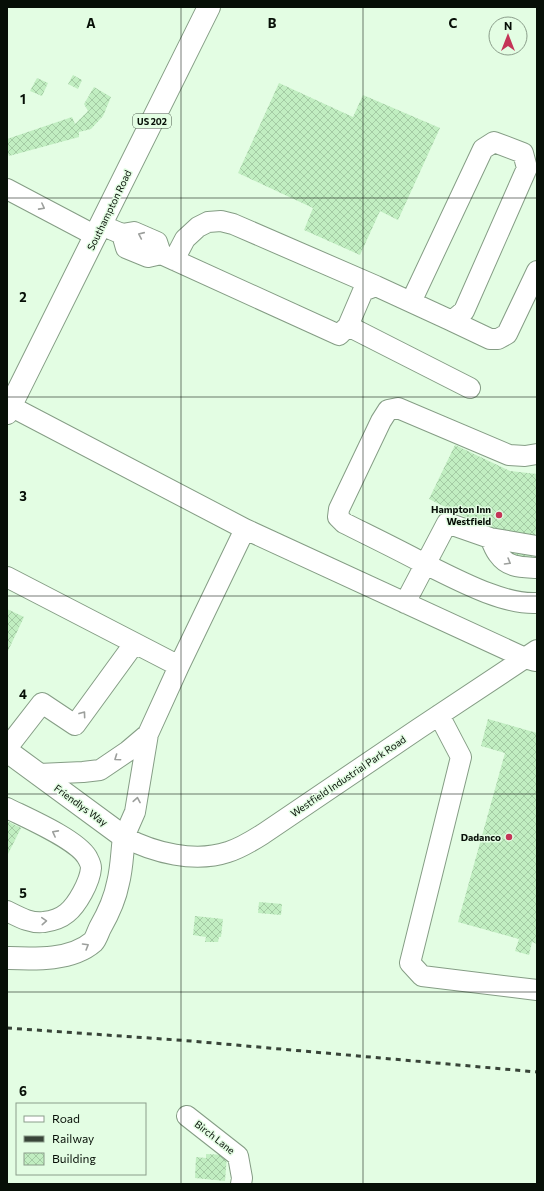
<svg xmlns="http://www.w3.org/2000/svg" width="544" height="1191" viewBox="0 0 544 1191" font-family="Commissioner,sans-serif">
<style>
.building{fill:url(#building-cross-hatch)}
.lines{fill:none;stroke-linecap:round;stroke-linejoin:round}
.minor-casing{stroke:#859d85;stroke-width:22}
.major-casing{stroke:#859d85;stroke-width:24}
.minor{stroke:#fff;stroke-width:20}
.major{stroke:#fff;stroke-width:22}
.rail{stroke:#384438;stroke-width:3;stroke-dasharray:5 5;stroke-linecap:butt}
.oneway{stroke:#9c9f9c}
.grid{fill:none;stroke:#070f07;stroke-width:1;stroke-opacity:0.55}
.poi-dot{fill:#c43457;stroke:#e3fde3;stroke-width:1.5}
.labels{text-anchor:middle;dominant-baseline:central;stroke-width:3;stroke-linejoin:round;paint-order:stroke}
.shield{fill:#e3fde3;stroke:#495649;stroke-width:1}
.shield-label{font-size:9px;font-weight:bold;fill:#070f07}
.street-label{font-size:10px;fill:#070f07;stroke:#e3fde3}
.poi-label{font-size:10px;font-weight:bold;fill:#070f07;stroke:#e3fde3;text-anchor:end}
.grid-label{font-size:13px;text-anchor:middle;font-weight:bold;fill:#070f07;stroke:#e3fde3;stroke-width:3;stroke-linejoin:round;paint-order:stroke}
</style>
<defs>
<pattern id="building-cross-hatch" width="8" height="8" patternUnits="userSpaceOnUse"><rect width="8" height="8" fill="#c1eec1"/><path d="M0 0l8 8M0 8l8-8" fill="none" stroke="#a4cba4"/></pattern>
</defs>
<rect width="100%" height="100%" fill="#e3fde3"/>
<path class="building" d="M73,75L82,80L78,89L68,84Z
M37,78L48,83L42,96L30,91Z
M279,83L353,117L363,95L440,128L398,220L380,211L360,255L304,230L313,208L238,173Z
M94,87L111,97L103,116L91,129L79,132V137L9,156L7,150V139L72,117L75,124L88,111L84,104Z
M455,445L510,471L537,474V531L536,530L531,561L503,558L494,531L429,499Z
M7,609L24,617L7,653Z
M488,719L537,733V944L532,942L529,955L515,951L519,939L458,922L505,753L481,746Z
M7,821L21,828L7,856Z
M259,902L282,904L281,915L258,913Z
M195,916L223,919L221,937H219L218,942H205L206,937L193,935Z
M206,1154L227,1155L225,1181L195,1178L196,1157L206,1158Z"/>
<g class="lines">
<g class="minor-casing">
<path id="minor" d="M7,189L96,236
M101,225L122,234L134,232L157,242L161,254L148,257L126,248L122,234
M161,254L339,335L348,326L363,291L376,286L452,321L464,311L527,168L523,153L494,142L483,149L411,302
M174,260L185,239L198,227L208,222L221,221L233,224L376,286
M452,321L490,339H498L507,334L537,271
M348,326L470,388
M10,406L245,529L525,658L535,661
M537,454L525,456L509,455L398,408L388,410L381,421L339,509L338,517L344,523C370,536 397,549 423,563C454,578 502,605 537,603
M245,529L179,666L148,734L135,812L124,837C154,853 195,863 228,852C241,848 252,841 263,834L418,729L537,650
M490,538C493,544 495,551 499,555C508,568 523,567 537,568
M7,577L179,666
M405,603L447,523L490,538L537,546
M439,715L461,757L410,963L422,976L537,990
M7,748L42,703L75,725L134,644
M39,774L83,772L100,770L128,751L148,734
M7,808C27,818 76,839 87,857C89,861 91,864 91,868C90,882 77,905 67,913C61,918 52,921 44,922C31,924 19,917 7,911
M187,1116L238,1156L242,1178L241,1184"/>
</g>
<g class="major-casing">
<path id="major" d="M7,413L209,7
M7,751L124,837C122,852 122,868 118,883C115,899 108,914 100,928C98,932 96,939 93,942C71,961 34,959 7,958"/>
</g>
<use href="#minor" class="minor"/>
<use href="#major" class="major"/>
<path class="rail" d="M7,1028L191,1041L537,1072"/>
</g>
<defs><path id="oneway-chevron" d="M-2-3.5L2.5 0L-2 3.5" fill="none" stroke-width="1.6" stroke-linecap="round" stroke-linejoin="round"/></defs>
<g class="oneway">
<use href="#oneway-chevron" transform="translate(42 207) rotate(28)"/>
<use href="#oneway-chevron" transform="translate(141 235) rotate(-156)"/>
<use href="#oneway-chevron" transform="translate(508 562) rotate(31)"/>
<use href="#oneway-chevron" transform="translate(83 714) rotate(-54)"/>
<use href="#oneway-chevron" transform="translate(117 758) rotate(145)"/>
<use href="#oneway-chevron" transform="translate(137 800) rotate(-80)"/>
<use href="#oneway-chevron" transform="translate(55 833) rotate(-152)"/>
<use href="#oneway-chevron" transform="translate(44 921) rotate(-4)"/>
<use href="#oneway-chevron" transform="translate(86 946) rotate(-31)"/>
</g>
<path class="grid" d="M181,7V1184M363,7V1184M7,198H537M7,397H537M7,596H537M7,794H537M7,992H537"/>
<g class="poi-dot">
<circle cx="499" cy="515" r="4"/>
<circle cx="509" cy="837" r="4"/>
</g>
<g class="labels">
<rect class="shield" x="133" y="114" width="38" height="14" rx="3"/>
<g class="shield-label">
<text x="152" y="121">US 202</text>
</g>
<g class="street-label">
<text transform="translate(109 210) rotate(-64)">Southampton Road</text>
<text transform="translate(348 776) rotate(-34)">Westfield Industrial Park Road</text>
<text transform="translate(81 805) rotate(36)">Friendlys Way</text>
<text transform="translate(215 1137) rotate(38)">Birch Lane</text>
</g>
<g class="poi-label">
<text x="491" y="509">Hampton Inn<tspan x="491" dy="12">Westfield</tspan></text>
<text x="501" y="837">Dadanco</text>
</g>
</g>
<g class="grid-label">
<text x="91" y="28">A</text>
<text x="272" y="28">B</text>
<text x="453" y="28">C</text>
<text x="23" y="104">1</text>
<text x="23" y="302">2</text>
<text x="23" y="501">3</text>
<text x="23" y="699">4</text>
<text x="23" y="898">5</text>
<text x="23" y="1096">6</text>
</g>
<rect width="544" height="1191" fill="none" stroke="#070f07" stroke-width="16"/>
<rect x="16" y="1103" width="130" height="72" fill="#e3fde3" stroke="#8b9e8b"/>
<rect x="24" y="1116" width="20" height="6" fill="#ffffff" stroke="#8b9e8b"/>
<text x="52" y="1123" font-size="12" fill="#070f07">Road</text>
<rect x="24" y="1136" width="20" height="6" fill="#384438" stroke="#8b9e8b"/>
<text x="52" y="1143" font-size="12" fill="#070f07">Railway</text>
<rect x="24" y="1153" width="20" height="12" fill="url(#building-cross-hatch)" stroke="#8b9e8b"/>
<text x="52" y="1163" font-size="12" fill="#070f07">Building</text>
<g transform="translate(508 36)"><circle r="19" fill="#e3fde3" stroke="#8b9e8b"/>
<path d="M0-3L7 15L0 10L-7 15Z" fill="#c43457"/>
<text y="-6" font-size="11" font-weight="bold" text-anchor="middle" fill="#070f07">N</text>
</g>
</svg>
